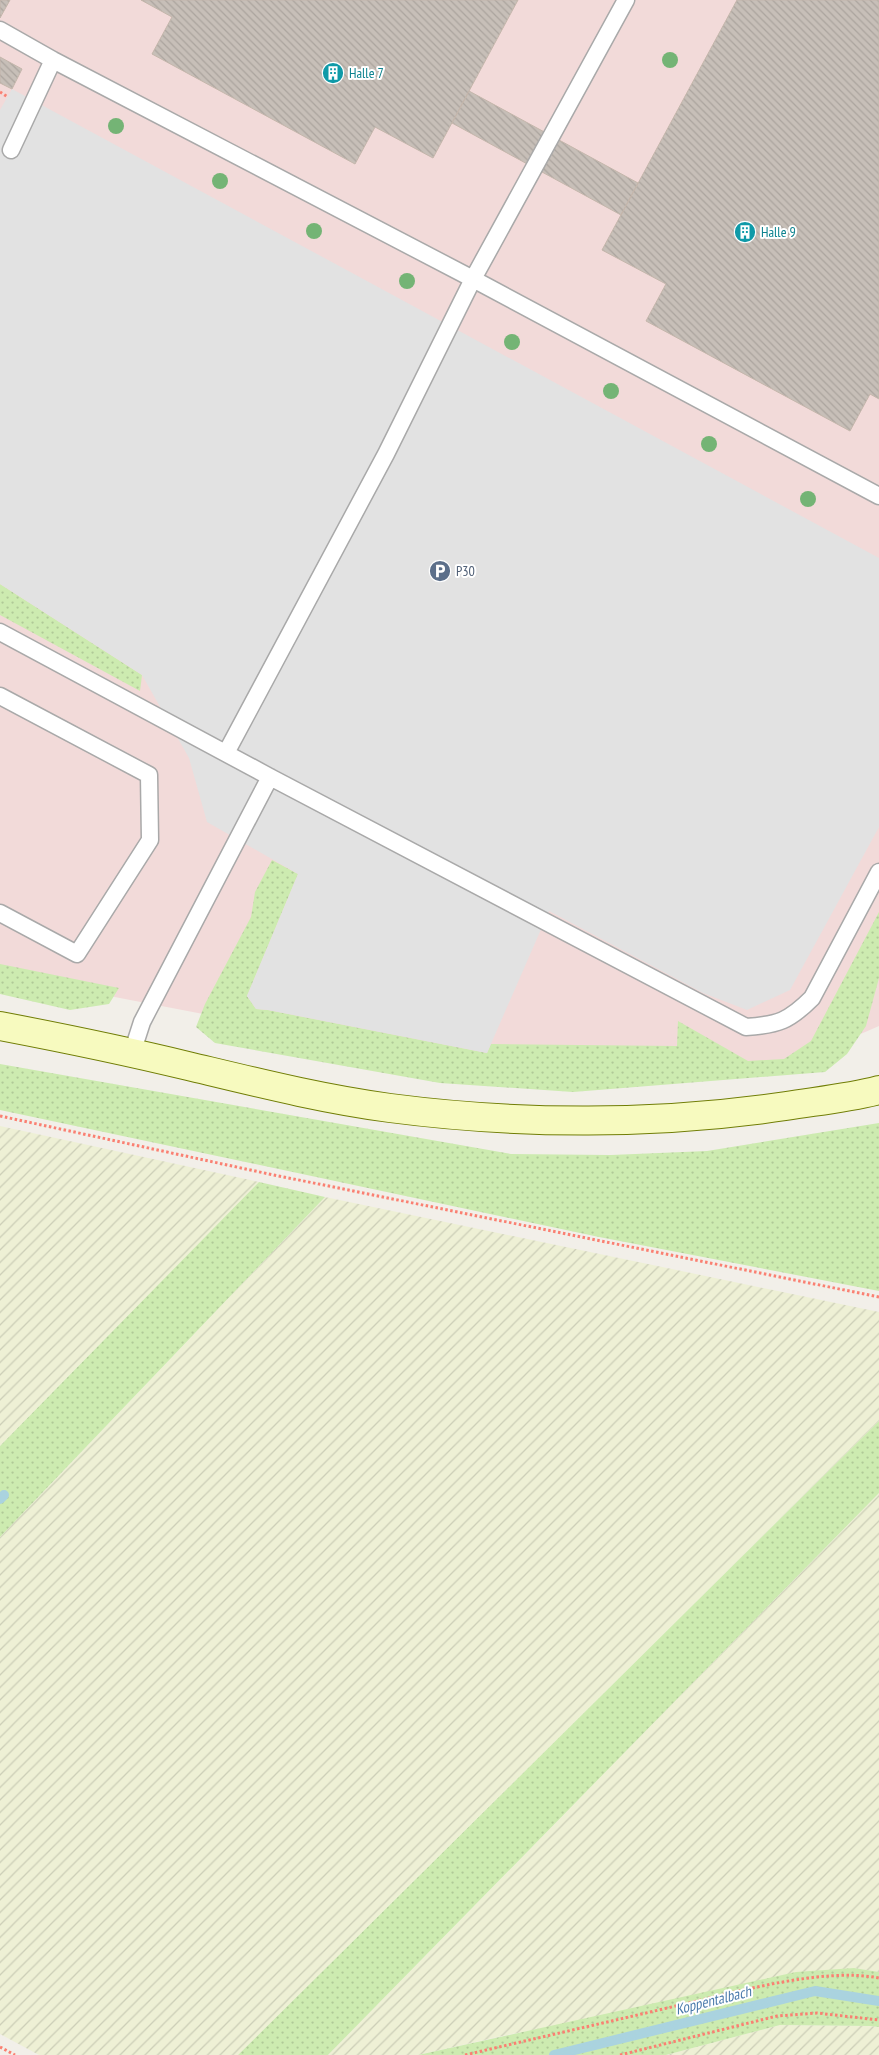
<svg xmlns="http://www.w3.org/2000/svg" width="879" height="2055" viewBox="0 0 879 2055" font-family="'PT Sans Narrow',sans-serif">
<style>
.commercial{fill:#f2dad9}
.farmland{fill:url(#farmland-furrows)}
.grass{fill:url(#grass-dots)}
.parking{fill:#e2e2e2}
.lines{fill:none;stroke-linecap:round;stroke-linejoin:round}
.stream{stroke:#aad3df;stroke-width:10}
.building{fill:url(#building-back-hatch);stroke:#c4b6ab}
.service-casing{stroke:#a9a9a9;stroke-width:19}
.secondary-casing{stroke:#707d05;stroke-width:30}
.path{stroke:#fa8072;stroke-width:3;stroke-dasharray:2.5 2.5;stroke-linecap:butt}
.service{stroke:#fff;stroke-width:16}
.secondary{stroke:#f7fabf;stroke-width:28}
.tree{fill:#74b475}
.labels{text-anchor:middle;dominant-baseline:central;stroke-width:4;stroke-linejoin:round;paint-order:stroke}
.culture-label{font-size:14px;fill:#0d838f;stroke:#fff;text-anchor:start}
.service-label{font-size:14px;fill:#4e5e75;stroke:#fff;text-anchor:start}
.water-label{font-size:15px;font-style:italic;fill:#4a7aab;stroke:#fff}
</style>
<defs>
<pattern id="farmland-furrows" width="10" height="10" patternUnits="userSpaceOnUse" patternTransform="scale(1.25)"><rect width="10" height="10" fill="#eef0d5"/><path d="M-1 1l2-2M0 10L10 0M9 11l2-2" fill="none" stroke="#ccceb7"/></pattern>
<pattern id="grass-dots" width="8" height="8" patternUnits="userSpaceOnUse" patternTransform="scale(1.25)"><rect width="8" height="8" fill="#cdebb0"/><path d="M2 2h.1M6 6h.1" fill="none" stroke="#b0c997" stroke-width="1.8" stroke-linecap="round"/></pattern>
<pattern id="building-back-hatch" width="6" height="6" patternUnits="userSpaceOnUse" patternTransform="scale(1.25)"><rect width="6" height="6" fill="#c7bfb8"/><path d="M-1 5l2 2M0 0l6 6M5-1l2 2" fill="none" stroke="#aba49e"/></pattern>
</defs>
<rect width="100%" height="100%" fill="#f2efe9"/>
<path class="commercial" d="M0,0H879V1026L778,1070L521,1075L0,975Z"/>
<path class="farmland" d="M0,1126L259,1182L0,1446Z
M325,1197L879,1312V1421L238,2055H39L0,2034V1537Z
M879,1493V1972L854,1968L502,2036L418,2055H328Z
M780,2025L870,2026L879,2027V2055H666Z"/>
<path class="grass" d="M0,584L142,675L140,691L0,615Z
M272,860L298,874L247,996L256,1009L268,1010L487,1053L491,1044L677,1046L678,1021L748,1061L784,1059L811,1041L879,912V978L866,1026L847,1054L825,1072L573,1092L440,1083L215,1043L196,1027L205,1004L251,917L255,892Z
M0,964L119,988L109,1004L70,1010L0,994Z
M0,1064L511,1154L611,1155L707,1151L879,1123V1291L599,1237L0,1110Z
M259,1182L325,1197L0,1537V1446Z
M879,1421V1493L328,2055H238Z
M854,1968L879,1972V2027L870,2026L780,2025L666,2055H418L796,1972Z"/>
<path class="parking" d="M12,89L879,558V827L790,990L747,1010L703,993L549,911L487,1053L268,1010L256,1009L247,996L298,874L207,822L189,758L142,675L0,584V110Z"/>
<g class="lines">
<path class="stream" d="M0,1499L4,1495
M554,2055L815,1991L879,2001"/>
</g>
<path class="building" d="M0,0H10L0,18Z
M141,0H518L433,158L375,127L355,164L152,54L172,17Z
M737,0H879V399L870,394L850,431L646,321L666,284L602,250Z
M0,57L22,69L12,89L0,83Z
M469,91L638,183L621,215L452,123Z"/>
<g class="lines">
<g class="service-casing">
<path id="service" d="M0,30L53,60L473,279L879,496
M11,150L53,60
M0,632L270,777L746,1027C778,1025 789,1021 812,998L879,872
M0,696L149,775L150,840L77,954L0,913
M226,753L386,454L473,279L626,0
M132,1053L142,1022L270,777"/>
</g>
<g class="secondary-casing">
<path id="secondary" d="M0,1026C63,1038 126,1051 188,1066C255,1082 322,1099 390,1108C520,1125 657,1125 786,1106C817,1101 849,1098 879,1090"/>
</g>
<path class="path" d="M0,92L8,97
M0,1116L269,1174L879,1297
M0,2047L15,2055
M465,2055C537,2038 608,2022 680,2005C737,1992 823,1967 879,1978
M620,2055L777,2016L817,2013L879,2020"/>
<use href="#service" class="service"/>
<use href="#secondary" class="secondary"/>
</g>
<g class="tree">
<circle cx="670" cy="60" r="8"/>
<circle cx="116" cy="126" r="8"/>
<circle cx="220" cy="181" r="8"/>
<circle cx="314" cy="231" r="8"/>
<circle cx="407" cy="281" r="8"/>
<circle cx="512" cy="342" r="8"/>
<circle cx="611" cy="391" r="8"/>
<circle cx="709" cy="444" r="8"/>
<circle cx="808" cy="499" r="8"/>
</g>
<defs>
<g id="building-disc" transform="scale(1.125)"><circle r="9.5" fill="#0f9aa8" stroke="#fff"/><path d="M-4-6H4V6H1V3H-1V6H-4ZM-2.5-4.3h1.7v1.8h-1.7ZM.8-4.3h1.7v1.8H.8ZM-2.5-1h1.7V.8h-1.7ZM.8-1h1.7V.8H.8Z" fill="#fff"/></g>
<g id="parking-disc" transform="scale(1.125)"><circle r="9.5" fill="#5c6f8a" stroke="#fff"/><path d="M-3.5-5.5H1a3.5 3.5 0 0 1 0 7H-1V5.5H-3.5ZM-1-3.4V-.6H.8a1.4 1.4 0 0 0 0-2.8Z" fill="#fff"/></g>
</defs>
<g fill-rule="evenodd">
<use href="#building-disc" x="333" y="73"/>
<use href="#building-disc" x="745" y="232"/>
<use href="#parking-disc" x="440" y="571"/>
</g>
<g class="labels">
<g class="culture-label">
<text x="349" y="73">Halle 7</text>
<text x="761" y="232">Halle 9</text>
</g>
<g class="service-label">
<text x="456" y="571">P30</text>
</g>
<g class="water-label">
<text transform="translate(713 2000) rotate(-14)">Koppentalbach</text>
</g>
</g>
</svg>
